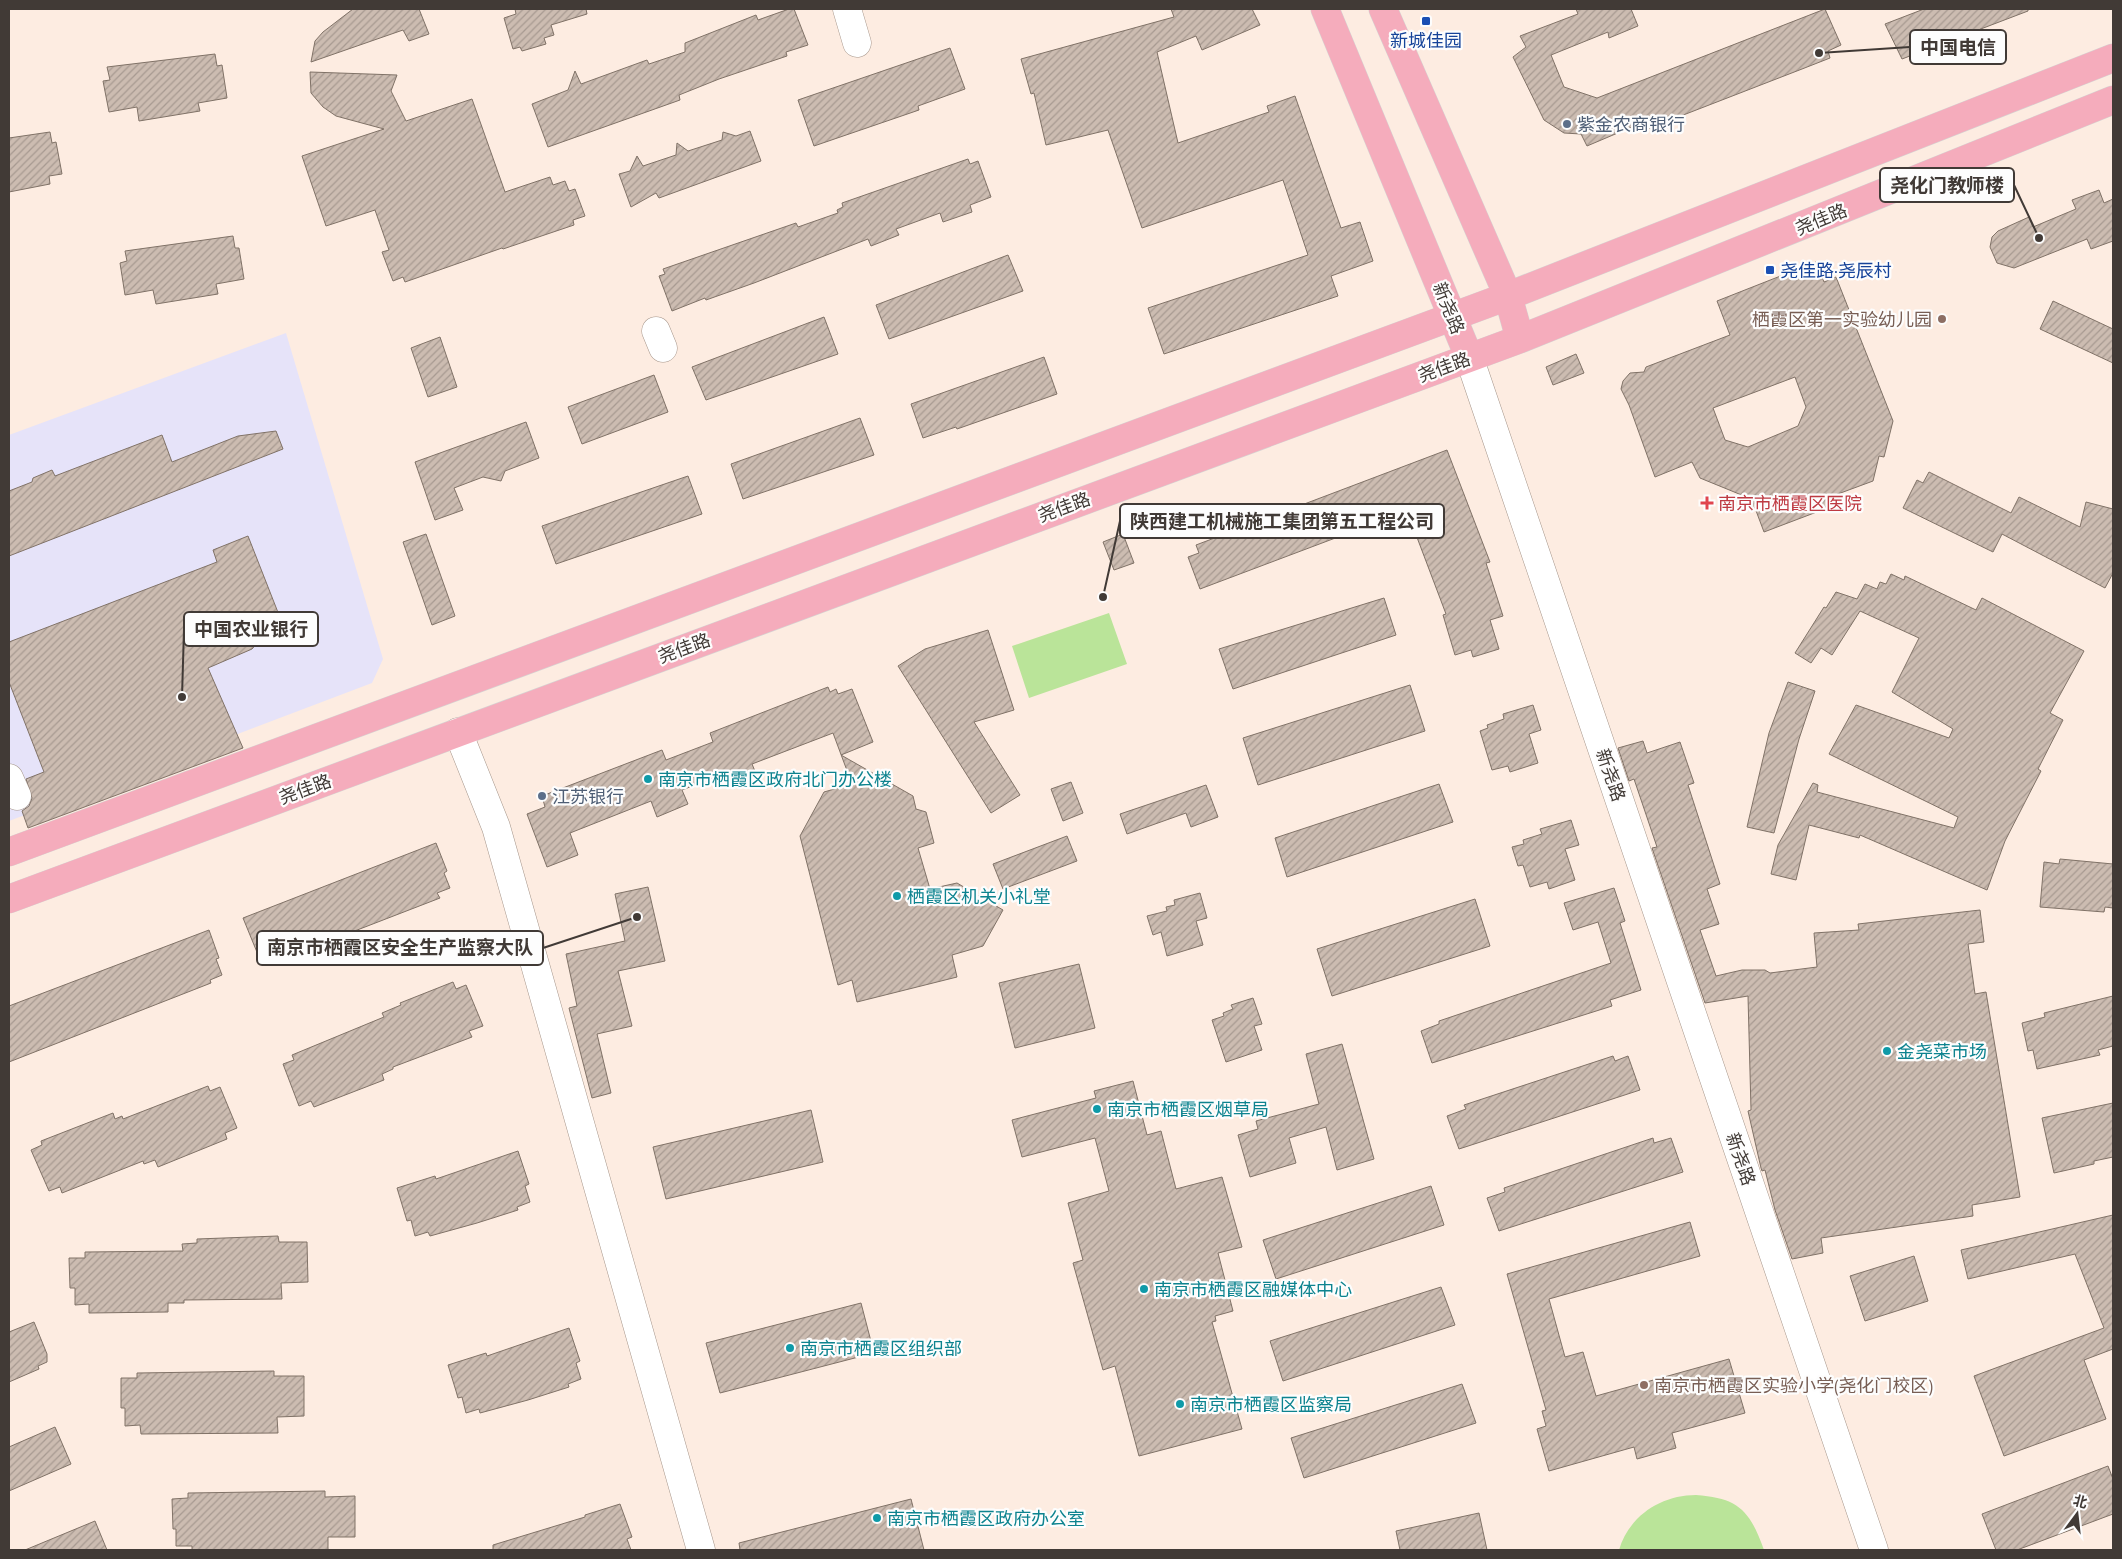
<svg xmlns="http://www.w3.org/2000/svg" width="2122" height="1559" viewBox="0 0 2122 1559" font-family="'PT Sans Narrow','Noto Sans SC',sans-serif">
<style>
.commercial{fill:#e6e3f9}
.pitch{fill:#bae499}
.building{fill:url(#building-hatch);stroke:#807267;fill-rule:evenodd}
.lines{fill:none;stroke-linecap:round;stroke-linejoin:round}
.minor-casing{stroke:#a6968b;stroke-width:29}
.major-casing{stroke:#d5d4d3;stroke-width:29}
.minor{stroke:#fff;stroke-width:28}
.major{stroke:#f5acbc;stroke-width:28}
.transit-dot{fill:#1a4fb4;stroke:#fdfdfd;stroke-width:2}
.service-dot{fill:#5c6f8a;stroke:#fdfdfd;stroke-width:2}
.education-dot{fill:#8d6e63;stroke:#fdfdfd;stroke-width:2}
.health-dot{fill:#e0444e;stroke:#fdfdfd;stroke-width:2}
.culture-dot{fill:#0f9aa8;stroke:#fdfdfd;stroke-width:2}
.labels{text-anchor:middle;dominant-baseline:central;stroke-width:4.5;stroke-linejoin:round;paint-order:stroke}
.transit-label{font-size:18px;fill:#164399;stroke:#fdfdfd}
.service-label{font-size:18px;fill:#4e5e75;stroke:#fdfdfd;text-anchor:start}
.street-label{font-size:18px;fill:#413a36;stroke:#fdfdfd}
.education-label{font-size:18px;fill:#785e54;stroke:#fdfdfd;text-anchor:end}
.health-label{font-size:18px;fill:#be3a42;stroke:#fdfdfd;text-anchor:start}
.culture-label{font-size:18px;fill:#0d838f;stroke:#fdfdfd;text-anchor:start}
.leader{fill:none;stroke:#413a36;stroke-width:2}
.callout-dot{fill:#413a36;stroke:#fdfdfd;stroke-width:2}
.callout{fill:#fdfdfd;stroke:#413a36;stroke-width:2}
.callout-label{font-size:19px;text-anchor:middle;font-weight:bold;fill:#413a36}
</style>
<defs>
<pattern id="building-hatch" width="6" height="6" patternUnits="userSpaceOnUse" patternTransform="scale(1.25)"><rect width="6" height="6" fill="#ccbcb1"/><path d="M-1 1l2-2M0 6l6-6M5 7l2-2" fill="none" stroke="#a79a91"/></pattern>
</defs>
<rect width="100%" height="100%" fill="#fdece1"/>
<path class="commercial" d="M286,333L383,659L372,683L9,821V435Z"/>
<path class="pitch" d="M1109,613L1127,664L1029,698L1012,646Z
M1696,1495C1739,1498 1750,1511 1764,1550H1619C1629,1516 1661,1495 1696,1495Z"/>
<path class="building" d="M353,9H419L429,34L409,41L403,30L311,62L315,41L323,32Z
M515,9H586L587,14L551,25L554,35L544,38L546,44L522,51L520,47L513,49L504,18L516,14Z
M789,9H794L808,45L786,52L787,56L719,79L679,95L680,100L548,147L532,104L568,90L575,71L581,84L647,60L649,64L685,52V43L756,15L758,20Z
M1171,9H1252L1260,25L1202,50L1196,36L1157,52L1178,143L1269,112L1267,106L1295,96L1341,228L1360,222L1373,261L1331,276L1338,296L1164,354L1148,308L1308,255L1283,180L1142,228L1108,130L1046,145L1034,93L1031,94L1021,59L1174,17Z
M1576,9H1631L1638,26L1609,38L1608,32L1551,55L1564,87L1597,98L1825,9L1841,45L1828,51L1830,58L1802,69L1642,131L1639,124L1587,146L1581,134L1564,133L1544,120L1513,57L1526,47L1520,36L1578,14Z
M1924,9H2028V11L1902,59L1885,24Z
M950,48L965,89L918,106L919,110L814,146L798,100Z
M215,54L217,66L222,65L227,98L198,103L200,111L139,121L137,107L109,112L103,81L110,80L107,67Z
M310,72L397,75L391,91L406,121L472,99L505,192L550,177L553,185L565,181L569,191L575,189L585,216L573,220L574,225L503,249L502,248L405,282L403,277L393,281L382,252L389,250L375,210L326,226L302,156L384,129L336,116L323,107L311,93Z
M750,131L761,161L659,198L656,193L631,207L619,174L630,171L637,156L643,166L676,155L677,143L688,151L722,140L723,132L736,136Z
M50,132L52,143L56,142L62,174L49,176L50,184L9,192V138Z
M968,159L970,164L978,161L991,197L970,205L972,212L943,222L940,213L896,229L899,235L871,246L868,239L754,283L706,300L705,298L672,311L659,276L665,274L663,269L796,223L798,227L838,213L837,210L843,207L842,203Z
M2099,190L2104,203L2113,199V241L2091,249L2087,239L2014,268L1997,263L1990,247L1992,237L1998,231L2029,217L2033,227L2076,209L2072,200Z
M233,236L235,248H239L244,279L216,284L218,294L156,304L153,290L125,295L120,263L127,261L125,251Z
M1008,255L1023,291L889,339L876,305Z
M1816,262L1824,282L1836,277L1893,421L1884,457L1879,456L1873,481L1827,498L1830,507L1764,532L1755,508L1749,509L1744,496L1700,478L1692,462L1655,477L1629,405L1621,389L1623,381L1630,373L1644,372L1646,367L1730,335L1717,301ZM1795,377L1806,407L1798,426L1748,447L1725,440L1713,408Z
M2053,301L2113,329V363L2040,329Z
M824,317L838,354L706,400L692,367Z
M440,337L457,387L428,397L411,348Z
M1576,354L1584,373L1553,385L1546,367Z
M1044,357L1057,394L957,429L956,427L923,438L911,404Z
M654,375L668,412L582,444L568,407Z
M860,418L874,455L743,499L731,464Z
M526,422L539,458L505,471L501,481L483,477L454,488L463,510L435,520L415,462Z
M276,431L283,449L9,556V491L32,482L33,478L52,470L55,476L162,435L172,462L238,436Z
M1447,450L1490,562L1486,563L1503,616L1490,620L1499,649L1473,657L1471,650L1455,655L1443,615L1446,614L1407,511L1200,589L1188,557L1199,553L1196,545Z
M1929,472L2011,513L2019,497L2080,527L2086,502L2113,509V573L2105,588L2002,534L1993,552L1903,508L1917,480L1923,483Z
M688,476L702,514L556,564L542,526Z
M426,534L455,616L432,625L403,542Z
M1123,534L1134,563L1114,570L1103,542Z
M248,536L279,615L261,622L260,640L252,649L208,668L243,748L28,828L22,811L29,806L32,798L26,779L44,772L9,682V642L217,562L213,550Z
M1891,574L1904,580L1905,576L1976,610L1982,598L2084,651L2050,713L2063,720L2038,769L2041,771L2005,841L1987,890L1860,835L1859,838L1809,825L1796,880L1771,874L1778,845L1813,783L1818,785L1817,792L1954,828L1958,817L1829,754L1856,705L1949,738L1953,729L1892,692L1919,638L1860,611L1832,655L1821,648L1811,663L1795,653L1824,607L1826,608L1836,592L1857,599L1865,584L1877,589L1880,582L1886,584Z
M1384,598L1396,635L1233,689L1219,649Z
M988,630L1014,710L974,722L1020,795L991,813L898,666L925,649Z
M1788,682L1815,691L1799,739L1774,833L1747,827L1769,733Z
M1410,685L1425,731L1258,785L1243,738Z
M828,687L830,692L836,689L838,694L852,689L873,742L841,755L913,796L916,809L926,812L934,843L918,848L930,889L957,883L1003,910L983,946L952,955L957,977L857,1002L852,980L838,985L800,836L824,792L852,784L833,733L752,764L757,776L726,788L721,775L682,790L688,804L657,817L651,801L570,833L578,855L547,867L527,814L545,807L542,796L662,750L666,760L713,742L710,733Z
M1533,705L1541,730L1529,734L1538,763L1510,772L1508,766L1492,770L1480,731L1488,728L1487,725L1504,719L1503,714Z
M1643,741L1647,753L1680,742L1694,783L1688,785L1720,884L1707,889L1719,924L1700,930L1716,976L1742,970H1765L1770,973L1817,967L1814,933L1859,930L1858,924L1980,910L1984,942L1968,944L1975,994L1986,992L2020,1197L1972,1205L1973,1216L1821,1238L1823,1253L1792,1259L1775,1210L1765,1170L1762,1171L1761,1168L1748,1111L1751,1110L1748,996L1705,1003L1652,848L1657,847L1634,779L1629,781L1618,748Z
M1071,782L1083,813L1063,821L1051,789Z
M1439,784L1453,822L1287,877L1275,838Z
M1206,785L1218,817L1191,827L1186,813L1127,834L1120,814Z
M1571,820L1579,845L1565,849L1575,880L1549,889L1547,882L1530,887L1523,865L1518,866L1512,847L1524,844L1523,840L1542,834L1540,829Z
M1067,836L1077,861L1003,889L993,864Z
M436,843L447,871L444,873L450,888L437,893L440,898L277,961L275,956L261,962L243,918Z
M2060,859L2113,864V908L2105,907L2104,912L2040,907L2044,862L2059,864Z
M648,887L665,961L618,971L632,1026L597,1034L611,1093L592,1098L569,1008L577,1006L566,954L625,941L615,894Z
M1614,888L1625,921L1620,923L1641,990L1610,1000L1612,1006L1432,1063L1421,1031L1439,1024V1021L1611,963L1598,922L1573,930L1564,903Z
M1200,893L1207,918L1196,921L1203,945L1167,956L1161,932L1153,935L1147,916L1167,911L1166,907L1175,905L1174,900Z
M1475,899L1490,946L1332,996L1317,949Z
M209,930L219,958L216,959L222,975L210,980L211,983L9,1062V1006Z
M1079,964L1095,1028L1015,1048L999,983Z
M453,982L456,989L466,985L483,1026L469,1031L472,1037L393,1067V1069L382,1074L384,1080L314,1107L311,1101L299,1106L283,1064L294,1060L292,1055L384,1017L382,1013L401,1005L400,1003Z
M2113,996V1046L2098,1050L2100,1055L2037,1069L2033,1050L2028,1051L2022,1023L2045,1017L2044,1013Z
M1253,998L1262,1024L1254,1026L1262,1050L1226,1062L1212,1020L1224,1016L1223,1013L1233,1009L1231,1005Z
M1342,1044L1374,1159L1337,1170L1326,1127L1289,1138L1296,1163L1250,1177L1238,1135L1258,1129L1256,1121L1319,1104L1306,1054Z
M1613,1056L1615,1061L1628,1056L1640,1090L1459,1149L1447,1116L1466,1109L1464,1105Z
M1133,1081L1147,1135L1161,1131L1176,1189L1222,1177L1242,1247L1218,1253L1233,1311L1215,1316L1216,1321L1212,1322L1242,1429L1139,1456L1115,1366L1103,1370L1073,1263L1083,1260L1068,1203L1109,1191L1095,1138L1022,1157L1012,1120L1096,1098L1094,1091Z
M208,1086L210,1091L220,1087L237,1128L225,1133L227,1139L158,1167L155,1160L144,1164L143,1161L62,1193L60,1187L49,1191L31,1150L42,1145L41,1141L113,1113L115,1119L122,1116L123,1119Z
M2113,1103V1157L2094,1161V1164L2054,1173L2042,1118Z
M811,1110L823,1162L666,1199L653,1147Z
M1653,1138L1654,1143L1671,1138L1683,1172L1499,1231L1487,1198L1505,1192L1504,1188Z
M518,1151L529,1184L525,1186L530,1202L517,1207L518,1210L477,1223L430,1236L428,1232L415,1236L411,1220L407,1221L397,1188L435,1176L436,1179Z
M1431,1186L1444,1225L1276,1279L1263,1240Z
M2113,1215V1349L2084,1360L2106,1419L2004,1456L1974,1376L2104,1328L2075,1254L1968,1279L1961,1250Z
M1690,1222L1700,1256L1549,1299L1565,1357L1583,1352L1596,1396L1729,1359L1745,1413L1672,1433L1676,1448L1637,1459L1634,1447L1549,1471L1537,1429L1546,1426L1542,1411L1546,1410L1507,1274Z
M278,1236L279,1242H307L308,1282L281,1283L282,1299L184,1300V1303H168V1312L89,1313V1304L75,1305V1288H70L69,1258H85V1252L183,1251L182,1244L197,1243V1239Z
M1914,1256L1928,1301L1865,1321L1850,1276Z
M1441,1287L1455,1325L1283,1381L1270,1341Z
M861,1303L874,1353L720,1393L706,1343Z
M34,1322L47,1354V1362L38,1366L39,1369L9,1382V1332Z
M569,1328L580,1361L576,1363L581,1379L568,1384L569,1387L528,1400L480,1413L479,1409L466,1413L462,1397L458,1398L456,1391L448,1365L486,1353L487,1356Z
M274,1371V1376H304V1416L277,1417L278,1433L141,1434L140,1425L125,1426V1408H121V1378H137V1373Z
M1462,1384L1476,1423L1304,1478L1291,1438Z
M55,1427L71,1464L9,1491V1447Z
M2108,1466L2113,1479V1514L2017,1550H1996L1982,1514Z
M325,1491V1497L355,1496V1537H328V1550H192V1546H176V1529H173L172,1499L188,1498V1493Z
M911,1499L924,1550H740L739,1543Z
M620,1504L632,1537L627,1539L631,1550H493V1545L585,1517V1515Z
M1479,1513L1487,1550H1400L1396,1531Z
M95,1521L107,1550H25Z"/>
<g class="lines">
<g class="minor-casing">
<path id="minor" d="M847,9L857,43
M656,331L663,348
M1469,357L1874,1550
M458,732L496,827L701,1550
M9,778L17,796"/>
</g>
<g class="major-casing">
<path id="major" d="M1325,9L1469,357
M1383,9L1508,296L1520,339
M9,852L1508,296L2113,58
M9,899L1520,339L2113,100"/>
</g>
<use href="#minor" class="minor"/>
<use href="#major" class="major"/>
</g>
<g class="transit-dot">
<rect x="1421" y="16" width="10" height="10" rx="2.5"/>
<rect x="1765" y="265" width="10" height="10" rx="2.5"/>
</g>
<g class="service-dot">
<circle cx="1567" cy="124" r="5"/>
<circle cx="542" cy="796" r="5"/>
</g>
<g class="education-dot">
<circle cx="1942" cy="319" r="5"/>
<circle cx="1644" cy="1385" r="5"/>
</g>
<path class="health-dot" d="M1704.5 495.5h5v5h5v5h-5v5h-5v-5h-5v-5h5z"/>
<g class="culture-dot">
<circle cx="648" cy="779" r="5"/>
<circle cx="897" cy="896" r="5"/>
<circle cx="1887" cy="1051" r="5"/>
<circle cx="1097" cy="1109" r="5"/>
<circle cx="1144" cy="1289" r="5"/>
<circle cx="790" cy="1348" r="5"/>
<circle cx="1180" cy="1404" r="5"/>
<circle cx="877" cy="1518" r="5"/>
</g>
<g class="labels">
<g class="transit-label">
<text x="1426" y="40">新城佳园</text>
<text x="1780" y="270" text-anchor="start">尧佳路·尧辰村</text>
</g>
<g class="service-label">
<text x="1577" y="124">紫金农商银行</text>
<text x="552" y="796">江苏银行</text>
</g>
<g class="street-label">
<text transform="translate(1821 219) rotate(-22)">尧佳路</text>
<text transform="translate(1449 308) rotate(68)">新尧路</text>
<text transform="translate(1444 367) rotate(-20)">尧佳路</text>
<text transform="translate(1064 507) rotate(-20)">尧佳路</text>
<text transform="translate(684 648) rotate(-20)">尧佳路</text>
<text transform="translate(1611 775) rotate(71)">新尧路</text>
<text transform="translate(305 789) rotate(-20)">尧佳路</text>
<text transform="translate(1741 1159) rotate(71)">新尧路</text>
</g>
<g class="education-label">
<text x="1932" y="319">栖霞区第一实验幼儿园</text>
<text x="1654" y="1385" text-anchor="start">南京市栖霞区实验小学(尧化门校区)</text>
</g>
<g class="health-label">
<text x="1718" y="503">南京市栖霞区医院</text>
</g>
<g class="culture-label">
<text x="658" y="779">南京市栖霞区政府北门办公楼</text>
<text x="907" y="896">栖霞区机关小礼堂</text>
<text x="1897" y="1051">金尧菜市场</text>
<text x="1107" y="1109">南京市栖霞区烟草局</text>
<text x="1154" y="1289">南京市栖霞区融媒体中心</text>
<text x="800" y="1348">南京市栖霞区组织部</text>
<text x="1190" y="1404">南京市栖霞区监察局</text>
<text x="887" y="1518">南京市栖霞区政府办公室</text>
</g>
</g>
<path class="leader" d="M1819 53L1910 47M2039 238L2014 185M1103 597L1120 521M182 697L184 629M637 917L543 948"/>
<g class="callout-dot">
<circle cx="1819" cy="53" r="5"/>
<circle cx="2039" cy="238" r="5"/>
<circle cx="1103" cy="597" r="5"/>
<circle cx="182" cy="697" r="5"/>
<circle cx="637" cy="917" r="5"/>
</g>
<g class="callout">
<rect x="1910" y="30" width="96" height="34" rx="5"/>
<rect x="1880" y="168" width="134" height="34" rx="5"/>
<rect x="1120" y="504" width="324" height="34" rx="5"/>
<rect x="184" y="612" width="134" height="34" rx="5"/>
<rect x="257" y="931" width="286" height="34" rx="5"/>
</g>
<g class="callout-label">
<text x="1958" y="54">中国电信</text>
<text x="1947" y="192">尧化门教师楼</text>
<text x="1282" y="528">陕西建工机械施工集团第五工程公司</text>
<text x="251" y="636">中国农业银行</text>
<text x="400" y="954">南京市栖霞区安全生产监察大队</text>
</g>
<rect width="2122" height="1559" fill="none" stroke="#413a36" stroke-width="20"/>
<g transform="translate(2077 1514) rotate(15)" stroke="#fdfdfd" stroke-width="4" paint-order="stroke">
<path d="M0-4L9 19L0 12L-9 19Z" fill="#413a36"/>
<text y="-8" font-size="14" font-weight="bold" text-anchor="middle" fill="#413a36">北</text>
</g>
</svg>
